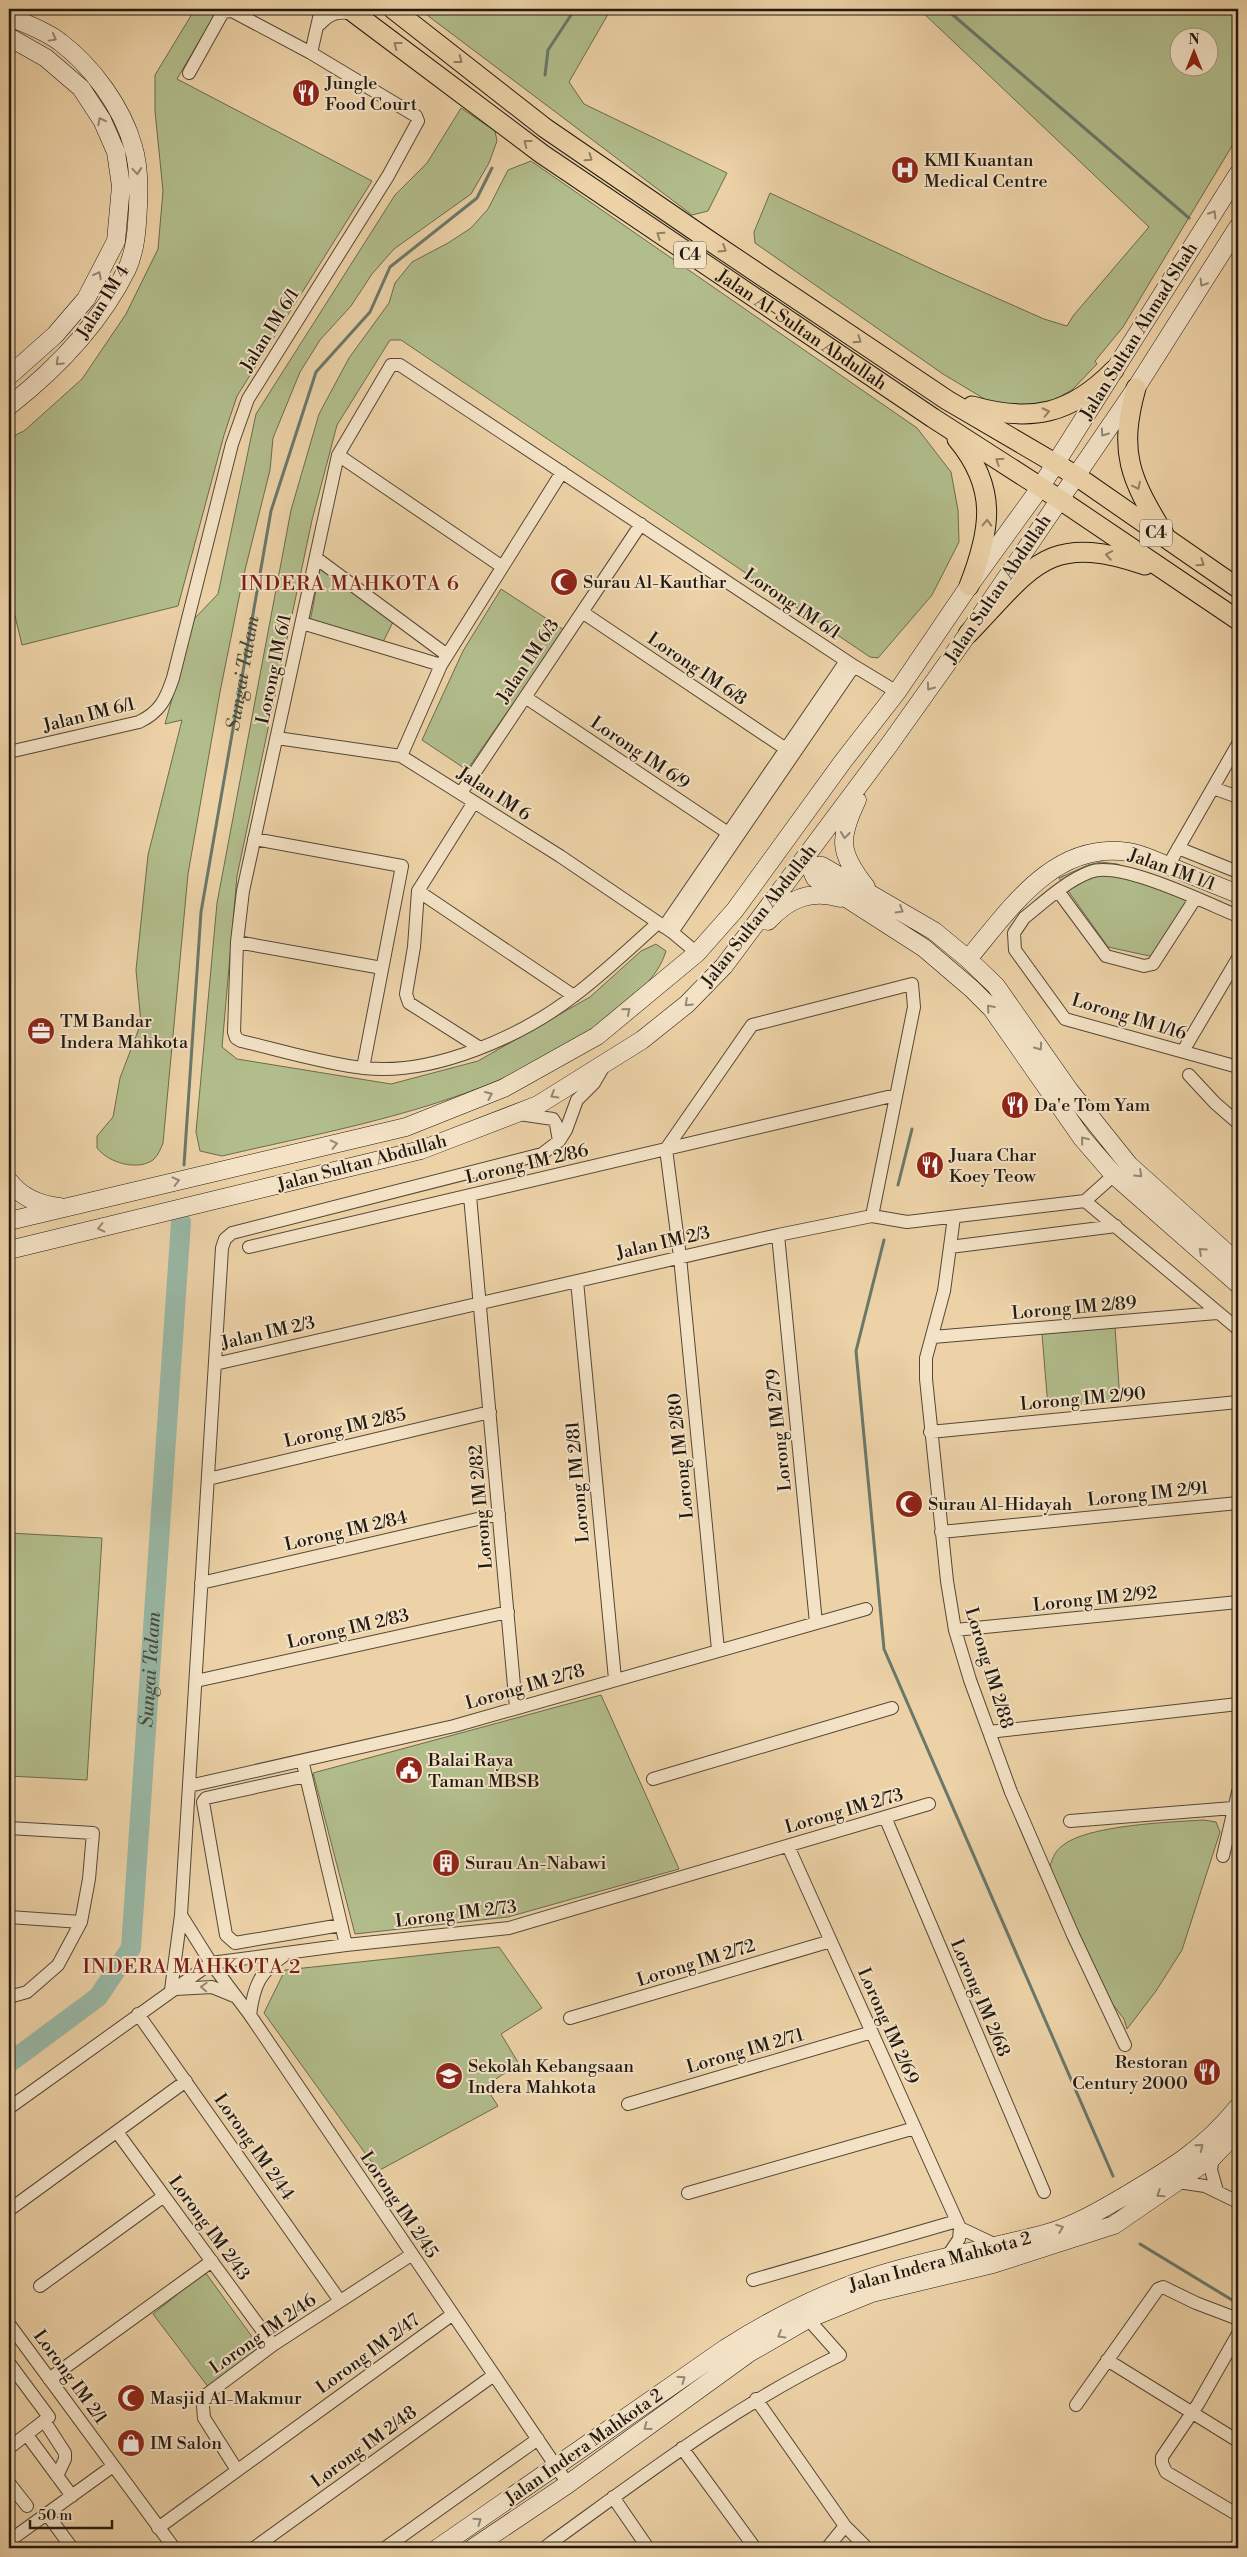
<svg xmlns="http://www.w3.org/2000/svg" width="1247" height="2557" viewBox="0 0 1247 2557" font-family="'Libre Bodoni',serif">
<style>
.green{fill:#b2bd8c;stroke:#6a6b4e;fill-rule:evenodd}
.lines{fill:none;stroke-linecap:round;stroke-linejoin:round}
.stream{stroke:#69786a;stroke-width:3}
.river{stroke:#99b8a6;stroke-width:20}
.street-casing{stroke:#554736;stroke-width:14}
.secondary-casing{stroke:#221910;stroke-width:19}
.primary-casing{stroke:#221910;stroke-width:21}
.street{stroke:#f3e2c6;stroke-width:12}
.secondary{stroke:#f3e2c6;stroke-width:18}
.primary{stroke:#edd2a7;stroke-width:19}
.oneway{stroke:#958874}
.oneway2{stroke:#927f63}
.labels{text-anchor:middle;dominant-baseline:central;stroke-width:4;stroke-linejoin:round;paint-order:stroke}
.shield{fill:#f3e2c6;stroke:#615547;stroke-width:1}
.shield-label{font-size:16px;font-weight:bold;fill:#221910}
.poi-label{font-size:18px;fill:#221910;stroke:#f3e2c6;text-anchor:start}
.street-label{font-size:18px;fill:#221910;stroke:#f3e2c6}
.water-label{font-size:19px;font-style:italic;fill:#46493d;stroke:#f3e2c6}
.quarter-label{font-size:20px;letter-spacing:1px;fill:#7a1f14;stroke:#f3e2c6}
</style>
<rect width="100%" height="100%" fill="#edd2a7"/>
<filter id="stains"><feTurbulence type="fractalNoise" baseFrequency=".004" numOctaves="4"/><feColorMatrix values="0 0 0 0 .2 0 0 0 0 .09 0 0 0 0 .02 0 0 0 .5 -.17"/></filter>
<radialGradient id="worn" r=".72"><stop offset=".6" stop-color="#630" stop-opacity="0"/><stop offset="1" stop-color="#630" stop-opacity=".3"/></radialGradient>
<path class="green" d="M195,9H218L177,79L372,181L237,396L224,435L178,606L22,645L9,591V438L24,431L82,379L126,314L158,249L163,191L155,111V75Z
M419,9H611L569,82L584,104L727,173L708,211L692,215Z
M919,9H1238V136L1123,327L1095,361L1097,364L1072,390L1044,405L993,404L943,374L755,243L754,232L770,193L940,273L1044,319L1067,326L1073,316L1149,227ZM1180,38H1210V68H1180Z
M461,108L495,131L497,141L489,163L471,194L394,249L372,274L351,306L320,340L300,372L273,438L270,470L243,578L220,692L188,874L163,1143C161,1148 158,1156 153,1160C137,1171 109,1163 97,1148V1136L113,1117L120,1078L141,1023L136,970L148,855L182,720L165,724L194,619L218,594L256,414L395,195L427,163Z
M531,161L917,428L951,472L958,510L959,542L932,595L878,658L870,657L401,340H390L337,425L312,520L237,876L222,1047L237,1059L391,1084L478,1061L590,997L641,951L656,944L666,951C658,977 637,994 616,1011C507,1101 355,1125 222,1156L200,1151L196,1132L217,903L291,510L319,414L349,358L389,303L395,283L412,262L448,243L471,228L488,209L508,170Z
M320,569L393,622L383,642L310,622Z
M501,589L564,630L467,770L422,740L463,651Z
M1101,862L1117,864L1194,891L1154,957L1108,947L1059,878L1088,865Z
M1115,1327L1120,1401L1048,1407L1042,1334Z
M9,1533L102,1538L87,1780L9,1776Z
M601,1695L679,1869L508,1917L355,1934L313,1773Z
M1204,1820L1216,1822L1220,1832L1182,1950L1156,1991L1127,2029L1124,2019L1111,2002L1049,1869C1052,1860 1054,1852 1062,1846C1086,1825 1171,1822 1204,1820Z
M499,1947L542,2008L501,2034L519,2064L485,2086L498,2106L378,2171L264,2013L285,1970Z
M205,2272L261,2349L209,2388L153,2314Z"/>
<g class="lines">
<g class="stream">
<path d="M946,9L1189,218"/>
<path d="M545,75L548,50L575,9"/>
<path id="s1" d="M184,1165L201,912L271,511L316,372L370,312L390,267L477,198L492,168"/>
<path d="M898,1185L912,1129"/>
<path d="M884,1240L856,1351L884,1649L1113,2176"/>
<path d="M1140,2244L1237,2303"/>
<path d="M1220,2548L1238,2539"/>
</g>
<path class="river" id="s2" d="M9,2063L98,1997L131,1948L181,1222"/>
<g class="street-casing">
<path id="street" d="M320,24C331,12 339,11 355,14
M311,53L321,9
M338,455L501,566
M316,558L447,655
M582,612L792,753
M302,623L441,665
M525,697L734,837
M277,738L401,756L560,856L672,932L697,953
M9,752L139,722C160,712 166,699 173,678L232,444L248,399L388,176L418,121L416,116L311,53L232,11L223,12L189,73
M401,756L441,665L562,472
M1213,788L1238,797
M461,793L641,524
M474,802L418,891L414,947L406,994L409,1003L480,1048
M254,839L402,866L363,1068
M1178,848L1238,872
M1168,866L1238,744
M418,891L574,996
M1058,891L1106,956L1144,966L1153,964L1195,899
M1238,916C1206,903 1120,860 1090,872C1066,881 1044,902 1024,918L1014,933L1015,950L1065,1019L1238,1067
M658,923C631,947 604,973 575,995C521,1037 432,1076 364,1068C325,1064 280,1050 241,1041L236,1038L234,1032L237,942L243,891L338,455L391,365H400L854,666L897,692
M664,927L846,661
M672,932L854,666
M237,942L382,968
M1183,1051L1238,958
M1189,1075L1215,1103L1238,1123
M519,1114L553,1119L556,1124L559,1141
M666,1149L752,1025L912,984L914,1007L872,1216
M666,1149L680,1257L718,1650
M470,1196L516,1708
M1085,1201L1238,1329
M954,1217L944,1291L926,1358V1379L947,1581L955,1630L970,1680L1011,1792L1073,1935L1125,2045
M778,1235L816,1623
M249,1247L896,1095
M950,1247L1116,1226
M577,1281L615,1679
M933,1337L1217,1313
M215,1364L778,1235L872,1216L907,1222L1085,1201L1114,1175
M930,1432L1238,1402
M208,1479L490,1412
M941,1532L1238,1503
M201,1583L499,1514
M955,1630L1238,1602
M196,1681L508,1612
M989,1732L1238,1704
M304,1768L346,1945
M306,1776L206,1798L203,1802L226,1935L235,1943L341,1925
M653,1779L892,1708
M189,1786L454,1726L866,1609
M885,1817L1044,2192
M1070,1821L1233,1808
M9,1828L93,1833L89,1879L81,1922L58,1965L27,1992L9,1997
M788,1846L960,2228L959,2239L947,2257
M1223,1856L1238,1792
M181,1915L211,1963L250,2015L568,2484
M9,1917L81,1922
M176,1989L212,1987L234,1996
M171,1990L181,1915L222,1248L225,1239L232,1233L542,1154L559,1141L566,1130L577,1100L594,1083L604,1066
M138,2014L340,2301
M250,2015C254,1984 260,1972 286,1954
M570,2018L831,1941
M628,2104L872,2032
M9,2108L211,1963L346,1945L509,1928L929,1804
M117,2132L273,2345
M1213,2157L1211,2170L1217,2191
M1178,2182L1205,2186L1238,2202
M688,2193L915,2128
M9,2210L186,2081
M960,2228L996,2245
M753,2280L957,2221
M40,2286L164,2196
M9,2324L174,2548
M1238,2334L1198,2404L1162,2457V2463L1166,2472L1238,2515
M1107,2360L1238,2441
M9,2363L49,2417L9,2448
M49,2379L212,2261
M756,2399L845,2526L867,2548
M1076,2405L1158,2289L1163,2287L1196,2303L1238,2319
M45,2422L65,2453V2459L57,2476
M27,2435L72,2496
M682,2448L755,2548
M237,2470L204,2418L203,2406L206,2395L273,2345L411,2255
M9,2483L27,2506
M613,2497L648,2548
M47,2514L72,2548
M158,2528L453,2314
M9,2541L113,2466
M254,2548L494,2375
M385,2548L538,2439
M549,2548L547,2546L552,2542C645,2475 736,2405 840,2355L808,2319
M827,2548L845,2526"/>
</g>
<g class="secondary-casing">
<path id="secondary" d="M9,17C25,23 46,31 60,42C92,66 122,107 133,146C139,165 139,187 138,206C137,228 136,249 127,269C100,324 56,369 9,406
M9,37L46,58L81,88L102,120L116,152L121,186L116,241L86,299L55,335L9,376
M857,800C838,839 839,853 866,887
M768,921C788,899 811,889 840,898
M968,959C1010,909 1054,841 1128,852C1143,854 1157,862 1171,867C1193,876 1216,885 1238,894
M9,1181C21,1197 40,1205 60,1207
M9,1221L406,1127L504,1088L597,1036L697,953L735,910L844,760L897,692L969,586L1040,488L1238,174
M9,1250L421,1150L538,1105L642,1040L687,1004L724,966L889,745L968,634L1136,388L1238,227
M1238,1263L1129,1165L1069,1090L996,986L968,959L934,931L822,866H815L812,871L815,878L924,948L972,989L992,1009L1082,1138L1114,1175L1238,1284
M438,2548L726,2348C775,2317 826,2291 882,2274C937,2257 993,2248 1048,2233C1075,2225 1099,2211 1123,2197C1170,2169 1203,2150 1238,2107
M473,2548L568,2484L749,2353L808,2319L872,2293L993,2264L1114,2225L1213,2157L1238,2131"/>
</g>
<g class="primary-casing">
<g id="primary">
<path id="s3" d="M349,9L542,154L933,418L1059,499L1238,620"/>
<path d="M393,9L545,128L707,239L947,400L1075,475L1238,588"/>
<path d="M1136,388C1118,453 1130,478 1164,534"/>
<path d="M972,406C1032,423 1071,414 1114,370"/>
<path d="M957,439C998,488 991,530 969,586"/>
<path d="M968,634C1032,568 1046,531 1145,565"/>
</g>
</g>
<use href="#street" class="street"/>
<use href="#secondary" class="secondary"/>
<use href="#primary" class="primary"/>
</g>
<defs><path id="oneway-chevron" d="M-2-3.5L2.5 0L-2 3.5" fill="none" stroke-width="1.6" stroke-linecap="round" stroke-linejoin="round" transform="scale(1.25)"/></defs>
<g class="oneway">
<use href="#oneway-chevron" transform="translate(53 38) rotate(29)"/>
<use href="#oneway-chevron" transform="translate(101 121) rotate(-118)"/>
<use href="#oneway-chevron" transform="translate(137 171) rotate(85)"/>
<use href="#oneway-chevron" transform="translate(1213 214) rotate(-58)"/>
<use href="#oneway-chevron" transform="translate(98 275) rotate(-62)"/>
<use href="#oneway-chevron" transform="translate(1203 283) rotate(122)"/>
<use href="#oneway-chevron" transform="translate(59 362) rotate(136)"/>
<use href="#oneway-chevron" transform="translate(1104 433) rotate(125)"/>
<use href="#oneway-chevron" transform="translate(930 687) rotate(126)"/>
<use href="#oneway-chevron" transform="translate(845 835) rotate(96)"/>
<use href="#oneway-chevron" transform="translate(900 910) rotate(31)"/>
<use href="#oneway-chevron" transform="translate(688 1003) rotate(137)"/>
<use href="#oneway-chevron" transform="translate(990 1008) rotate(-132)"/>
<use href="#oneway-chevron" transform="translate(627 1011) rotate(-40)"/>
<use href="#oneway-chevron" transform="translate(1039 1047) rotate(55)"/>
<use href="#oneway-chevron" transform="translate(489 1095) rotate(-23)"/>
<use href="#oneway-chevron" transform="translate(554 1095) rotate(150)"/>
<use href="#oneway-chevron" transform="translate(1084 1140) rotate(-129)"/>
<use href="#oneway-chevron" transform="translate(334 1144) rotate(-13)"/>
<use href="#oneway-chevron" transform="translate(1139 1174) rotate(43)"/>
<use href="#oneway-chevron" transform="translate(176 1181) rotate(-14)"/>
<use href="#oneway-chevron" transform="translate(101 1228) rotate(167)"/>
<use href="#oneway-chevron" transform="translate(1202 1251) rotate(-138)"/>
<use href="#oneway-chevron" transform="translate(204 1987) rotate(-177)"/>
<use href="#oneway-chevron" transform="translate(1200 2147) rotate(-39)"/>
<use href="#oneway-chevron" transform="translate(1160 2194) rotate(147)"/>
<use href="#oneway-chevron" transform="translate(1060 2228) rotate(-21)"/>
<use href="#oneway-chevron" transform="translate(781 2335) rotate(150)"/>
<use href="#oneway-chevron" transform="translate(682 2379) rotate(-35)"/>
<use href="#oneway-chevron" transform="translate(647 2427) rotate(144)"/>
<use href="#oneway-chevron" transform="translate(478 2521) rotate(-35)"/>
</g>
<g class="oneway2">
<use href="#oneway-chevron" transform="translate(397 45) rotate(-143)"/>
<use href="#oneway-chevron" transform="translate(459 60) rotate(38)"/>
<use href="#oneway-chevron" transform="translate(527 143) rotate(-143)"/>
<use href="#oneway-chevron" transform="translate(589 158) rotate(35)"/>
<use href="#oneway-chevron" transform="translate(660 235) rotate(-146)"/>
<use href="#oneway-chevron" transform="translate(723 249) rotate(32)"/>
<use href="#oneway-chevron" transform="translate(858 340) rotate(34)"/>
<use href="#oneway-chevron" transform="translate(1046 412) rotate(-12)"/>
<use href="#oneway-chevron" transform="translate(999 461) rotate(-147)"/>
<use href="#oneway-chevron" transform="translate(1137 486) rotate(64)"/>
<use href="#oneway-chevron" transform="translate(987 523) rotate(-88)"/>
<use href="#oneway-chevron" transform="translate(1109 555) rotate(-170)"/>
<use href="#oneway-chevron" transform="translate(1201 563) rotate(34)"/>
</g>
<defs>
<g id="restaurant-disc" transform="scale(1.4375)"><circle r="9.5" fill="#8f2418" stroke="#f3e2c6"/><path d="M-5-6h1v4h1v-4h1v4h1v-4h1v5L-1.5 .5V6h-2V.5L-5-1ZM5-6V6H3V1.5H1.5Q1.5-4 5-6Z" fill="#fff"/></g>
<g id="hospital-disc" transform="scale(1.4375)"><circle r="9.5" fill="#8f2418" stroke="#f3e2c6"/><path d="M-5-5h3v3.5h4V-5h3V5h-3V1.5h-4V5h-3Z" fill="#fff"/></g>
<g id="mosque-disc" transform="scale(1.4375)"><circle r="9.5" fill="#8f2418" stroke="#f3e2c6"/><path d="M3.5-4.9A6 6 0 1 0 3.5 4.9A5 5 0 1 1 3.5-4.9Z" fill="#fff"/></g>
<g id="office-disc" transform="scale(1.4375)"><circle r="9.5" fill="#8f2418" stroke="#f3e2c6"/><path d="M-6-3h4V-5.5h4V-3h4V5H-6ZM-1-4.5V-3h2v-1.5ZM-6 0V1H6V0Z" fill="#fff"/></g>
<g id="civic-disc" transform="scale(1.4375)"><circle r="9.5" fill="#8f2418" stroke="#f3e2c6"/><path d="M-.6-6.5H3V-4.5H.6V-3L4-1V1h2V6H-6V1h2V-1L-.6-3ZM-1.2 2.5V6h2.4V2.5Z" fill="#fff"/></g>
<g id="building-disc" transform="scale(1.4375)"><circle r="9.5" fill="#8f2418" stroke="#f3e2c6"/><path d="M-4-6H4V6H1V3H-1V6H-4ZM-2.5-4.3h1.7v1.8h-1.7ZM.8-4.3h1.7v1.8H.8ZM-2.5-1h1.7V.8h-1.7ZM.8-1h1.7V.8H.8Z" fill="#fff"/></g>
<g id="school-disc" transform="scale(1.4375)"><circle r="9.5" fill="#8f2418" stroke="#f3e2c6"/><path d="M0-5L7-2L0 1L-7-2ZM-4 1L0 2.5L4 1V4Q0 6-4 4Z" fill="#fff"/></g>
<g id="shop-disc" transform="scale(1.4375)"><circle r="9.5" fill="#8f2418" stroke="#f3e2c6"/><path d="M-5-2.5h2.3a2.7 3.5 0 0 1 5.4 0H5L5.5 6h-11ZM-1.5-2.5h3a1.5 2.3 0 0 0-3 0Z" fill="#fff"/></g>
</defs>
<g fill-rule="evenodd">
<use href="#restaurant-disc" x="306" y="93"/>
<use href="#hospital-disc" x="905" y="170"/>
<use href="#mosque-disc" x="564" y="582"/>
<use href="#office-disc" x="41" y="1031"/>
<use href="#restaurant-disc" x="1015" y="1105"/>
<use href="#restaurant-disc" x="930" y="1165"/>
<use href="#mosque-disc" x="909" y="1504"/>
<use href="#civic-disc" x="409" y="1770"/>
<use href="#building-disc" x="446" y="1863"/>
<use href="#restaurant-disc" x="1207" y="2072"/>
<use href="#school-disc" x="449" y="2076"/>
<use href="#mosque-disc" x="131" y="2398"/>
<use href="#shop-disc" x="131" y="2443"/>
</g>
<g class="labels">
<g class="shield">
<rect x="674" y="241.5" width="32" height="27" rx="4"/>
<rect x="1140" y="519.5" width="32" height="27" rx="4"/>
</g>
<g class="shield-label">
<text x="690" y="255">C4</text>
<text x="1156" y="533">C4</text>
</g>
<g class="poi-label">
<text x="325" y="83">Jungle<tspan x="325" dy="21">Food Court</tspan></text>
<text x="924" y="160">KMI Kuantan<tspan x="924" dy="21">Medical Centre</tspan></text>
<text x="583" y="582">Surau Al-Kauthar</text>
<text x="60" y="1021">TM Bandar<tspan x="60" dy="21">Indera Mahkota</tspan></text>
<text x="1034" y="1105">Da'e Tom Yam</text>
<text x="949" y="1155">Juara Char<tspan x="949" dy="21">Koey Teow</tspan></text>
<text x="928" y="1504">Surau Al-Hidayah</text>
<text x="428" y="1760">Balai Raya<tspan x="428" dy="21">Taman MBSB</tspan></text>
<text x="465" y="1863">Surau An-Nabawi</text>
<text x="1188" y="2062" text-anchor="end">Restoran<tspan x="1188" dy="21">Century 2000</tspan></text>
<text x="468" y="2066">Sekolah Kebangsaan<tspan x="468" dy="21">Indera Mahkota</tspan></text>
<text x="150" y="2398">Masjid Al-Makmur</text>
<text x="150" y="2443">IM Salon</text>
</g>
<g class="street-label">
<text transform="translate(103 302) rotate(-58)">Jalan IM 4</text>
<text transform="translate(270 330) rotate(-58)">Jalan IM 6/1</text>
<text stroke="none"><textPath href="#s3" startOffset="555">Jalan Al-Sultan Abdullah</textPath></text>
<text transform="translate(1139 331) rotate(-58)">Jalan Sultan Ahmad Shah</text>
<text transform="translate(998 589) rotate(-56)">Jalan Sultan Abdullah</text>
<text transform="translate(792 604) rotate(34)">Lorong IM 6/1</text>
<text transform="translate(528 661) rotate(-56)">Jalan IM 6/3</text>
<text transform="translate(274 669) rotate(-78)">Lorong IM 6/1</text>
<text transform="translate(697 669) rotate(34)">Lorong IM 6/8</text>
<text transform="translate(89 715) rotate(-14)">Jalan IM 6/1</text>
<text transform="translate(640 753) rotate(34)">Lorong IM 6/9</text>
<text transform="translate(494 794) rotate(33)">Jalan IM 6</text>
<text transform="translate(1172 870) rotate(20)">Jalan IM 1/1</text>
<text transform="translate(759 916) rotate(-52)">Jalan Sultan Abdullah</text>
<text transform="translate(1129 1017) rotate(17)">Lorong IM 1/16</text>
<text transform="translate(362 1163) rotate(-15)">Jalan Sultan Abdullah</text>
<text transform="translate(527 1164) rotate(-13)">Lorong IM 2/86</text>
<text transform="translate(663 1243) rotate(-13)">Jalan IM 2/3</text>
<text transform="translate(1074 1308) rotate(-5)">Lorong IM 2/89</text>
<text transform="translate(268 1333) rotate(-13)">Jalan IM 2/3</text>
<text transform="translate(1083 1399) rotate(-5)">Lorong IM 2/90</text>
<text transform="translate(345 1428) rotate(-13)">Lorong IM 2/85</text>
<text transform="translate(779 1430) rotate(-96)">Lorong IM 2/79</text>
<text transform="translate(681 1456) rotate(-96)">Lorong IM 2/80</text>
<text transform="translate(578 1482) rotate(-95)">Lorong IM 2/81</text>
<text transform="translate(1148 1494) rotate(-6)">Lorong IM 2/91</text>
<text transform="translate(481 1507) rotate(-95)">Lorong IM 2/82</text>
<text transform="translate(346 1531) rotate(-13)">Lorong IM 2/84</text>
<text transform="translate(1095 1599) rotate(-6)">Lorong IM 2/92</text>
<text transform="translate(348 1629) rotate(-13)">Lorong IM 2/83</text>
<text transform="translate(989 1668) rotate(73)">Lorong IM 2/88</text>
<text transform="translate(525 1687) rotate(-16)">Lorong IM 2/78</text>
<text transform="translate(844 1811) rotate(-16)">Lorong IM 2/73</text>
<text transform="translate(456 1914) rotate(-7)">Lorong IM 2/73</text>
<text transform="translate(696 1963) rotate(-17)">Lorong IM 2/72</text>
<text transform="translate(980 1998) rotate(67)">Lorong IM 2/68</text>
<text transform="translate(888 2026) rotate(66)">Lorong IM 2/69</text>
<text transform="translate(745 2051) rotate(-16)">Lorong IM 2/71</text>
<text transform="translate(254 2147) rotate(55)">Lorong IM 2/44</text>
<text transform="translate(399 2205) rotate(56)">Lorong IM 2/45</text>
<text transform="translate(209 2228) rotate(54)">Lorong IM 2/43</text>
<text transform="translate(940 2262) rotate(-15)">Jalan Indera Mahkota 2</text>
<text transform="translate(263 2334) rotate(-35)">Lorong IM 2/46</text>
<text transform="translate(368 2354) rotate(-36)">Lorong IM 2/47</text>
<text transform="translate(70 2377) rotate(54)">Lorong IM 2/1</text>
<text transform="translate(364 2447) rotate(-36)">Lorong IM 2/48</text>
<text transform="translate(584 2447) rotate(-35)">Jalan Indera Mahkota 2</text>
</g>
<g class="water-label">
<text stroke="none"><textPath href="#s1" startOffset="496">Sungai Talam</textPath></text>
<text stroke="none"><textPath href="#s2" startOffset="449">Sungai Talam</textPath></text>
</g>
<g class="quarter-label">
<text x="350" y="584">INDERA MAHKOTA 6</text>
<text x="192" y="1967">INDERA MAHKOTA 2</text>
</g>
</g>
<rect width="1247" height="2557" fill="none" stroke="#edd2a7" stroke-width="30"/>
<rect x="10" y="10" width="1227" height="2537" fill="none" stroke="#221910" stroke-width="2.5"/>
<rect x="15" y="15" width="1217" height="2527" fill="none" stroke="#221910"/>
<g transform="translate(1194 52)"><circle r="24" fill="#f3e2c6" stroke="#9f927d"/>
<path d="M0-4L9 19L0 12L-9 19Z" fill="#8f2418"/>
<text y="-8" font-size="14" font-weight="bold" text-anchor="middle" fill="#221910">N</text>
</g>
<path d="M30 2520v8h82v-8" fill="none" stroke="#221910" stroke-width="2.5"/>
<text x="38" y="2520" font-size="15" fill="#221910" stroke="#f3e2c6" stroke-width="4" paint-order="stroke">50 m</text>
<rect width="100%" height="100%" filter="url(#stains)"/>
<rect width="100%" height="100%" fill="url(#worn)"/>
</svg>
